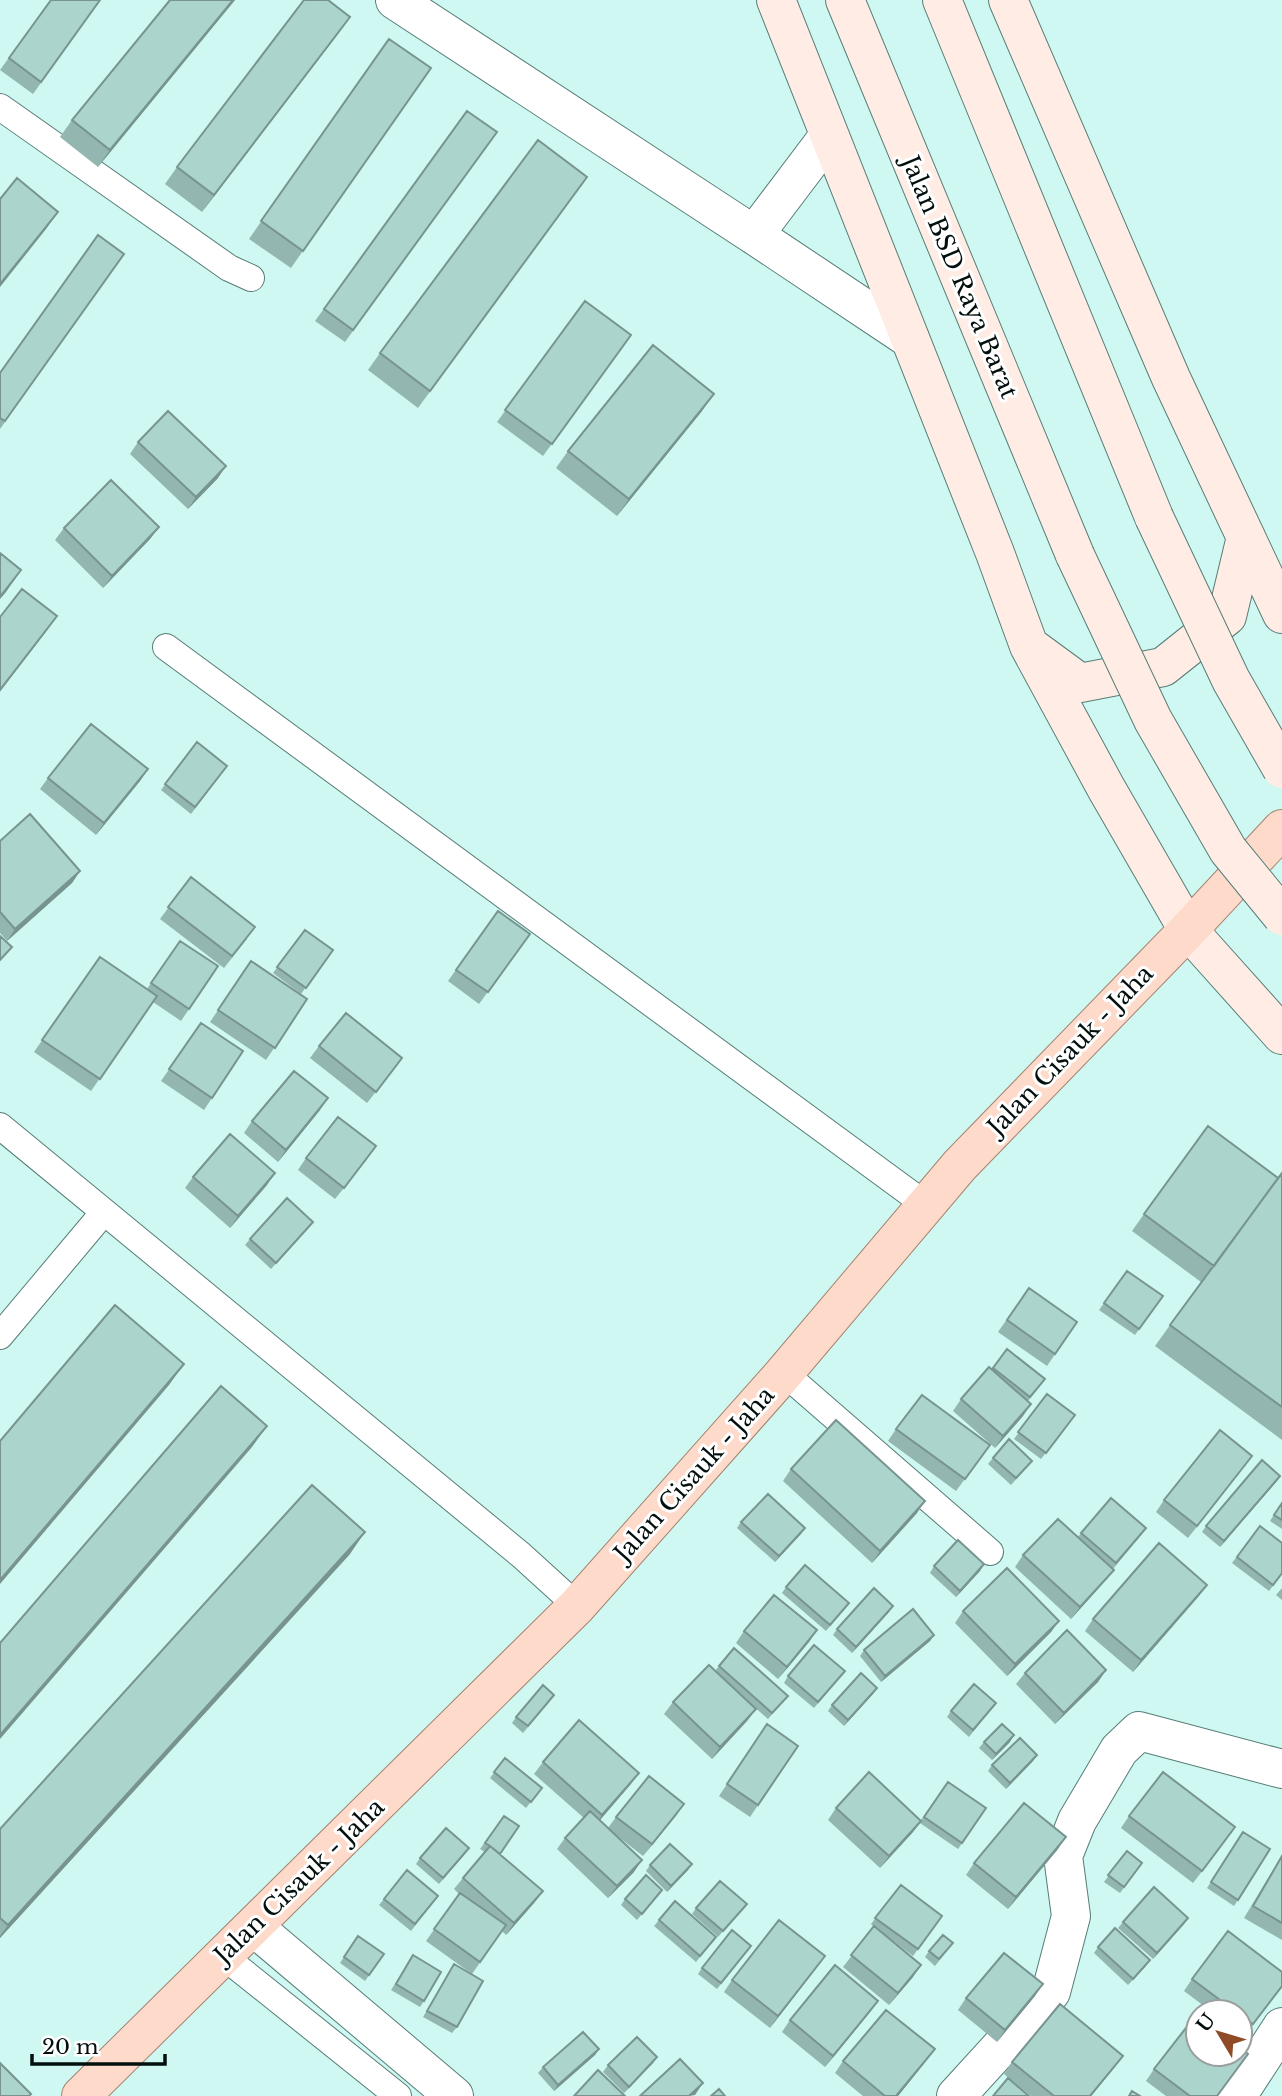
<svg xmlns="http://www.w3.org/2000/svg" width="1282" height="2096" viewBox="0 0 1282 2096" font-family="'Libre Baskerville',serif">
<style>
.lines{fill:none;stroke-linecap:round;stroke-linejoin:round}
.lane-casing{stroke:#577d77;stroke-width:28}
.street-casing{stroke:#577d77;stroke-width:40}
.secondary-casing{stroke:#577d77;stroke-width:40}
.primary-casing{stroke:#a68371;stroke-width:40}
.lane{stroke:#fff;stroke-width:26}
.street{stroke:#fff;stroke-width:38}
.secondary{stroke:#ffede5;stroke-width:38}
.primary{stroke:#fedaca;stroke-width:38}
.secondary-bridge-casing{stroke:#577d77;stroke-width:40;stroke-linecap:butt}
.secondary-bridge{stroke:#ffede5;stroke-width:38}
.wall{fill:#93b6b0}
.shaded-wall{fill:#789490}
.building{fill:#abd4cd;stroke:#789490;stroke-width:2}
.labels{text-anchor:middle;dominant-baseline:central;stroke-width:6;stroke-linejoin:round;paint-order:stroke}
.street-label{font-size:24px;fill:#020f0d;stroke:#fff}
</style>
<rect width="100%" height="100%" fill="#cef8f1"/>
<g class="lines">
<g class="lane-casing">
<path id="lane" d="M0,107L229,268L251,278
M166,647L926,1205
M0,1126L521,1555L577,1606
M0,1336L104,1212
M784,1373L990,1552
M222,1955L398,2096"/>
</g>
<g class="street-casing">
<path id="street" d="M395,0L754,235L828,137
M754,235L910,339
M254,1927L454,2096
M956,2096L1051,1992L1071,1916L1063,1856L1077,1821L1119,1750L1139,1731L1282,1769
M1237,2096L1282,2027"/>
</g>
<g class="secondary-casing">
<path id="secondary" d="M776,0L995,553L1029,646L1106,788L1188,930L1282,1035
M845,0L1075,555
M942,0L1154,517
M1008,0L1171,378L1282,614
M1035,650L1080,683L1163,667L1227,616L1246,537"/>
</g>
<g class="primary-casing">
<path id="primary" d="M81,2096L577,1606L784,1373L960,1165L1188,930L1282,829"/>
</g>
<use href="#lane" class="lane"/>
<use href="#street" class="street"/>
<use href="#secondary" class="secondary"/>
<use href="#primary" class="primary"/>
<g class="secondary-bridge-casing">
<path id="secondary-bridge" d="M1154,517L1231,680L1282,769
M1075,555L1153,720L1228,850L1282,916"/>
</g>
<use href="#secondary-bridge" class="secondary-bridge"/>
</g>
<path class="wall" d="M51,0H100L33,94L0,70Z
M170,0H235L98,167L60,137L72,120Z
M350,17L202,212L165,184L177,167Z
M389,39L431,68L291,268L249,239Z
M467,111L497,132L345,342L315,321Z
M587,177L418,408L368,370L380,353Z
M124,254L0,429V373Z
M585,301L631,335L543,456L497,422Z
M702,411L617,516L556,468L568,451Z
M138,442L218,478L188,509L130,454Z
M159,527L150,539L103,588L55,540L64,528Z
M197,742L227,766L191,814L161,790Z
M148,769L140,781L96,835L40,789L48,778Z
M0,841L80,871L72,883L7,941L0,933Z
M191,877L247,939L224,968L160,919Z
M498,911L530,934L479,1004L448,981Z
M305,930L333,950L301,994L273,973Z
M180,941L218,966L181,1021L153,1002L91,1091L34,1052L100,957L147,989Z
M251,961L307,999L266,1060L210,1022Z
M201,1023L243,1051L204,1110L161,1081Z
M319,1046L393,1070L367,1103L310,1058Z
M320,1110L278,1162L244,1133L252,1121Z
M306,1158H368L335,1199L298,1170Z
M1282,1173V1440L1155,1346L1201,1282L1132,1231L1144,1214L1278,1178Z
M193,1177L267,1185L230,1228L185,1188Z
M308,1228L271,1269L245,1245L250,1239Z
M1127,1271L1163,1296L1135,1335L1099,1310Z
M1029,1288L1077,1322L1047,1366L998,1332Z
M1007,1349L1045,1379L1028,1401L1023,1416L995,1448L953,1411L961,1399L991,1369Z
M1047,1394L1075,1415L1041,1459L1014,1439Z
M896,1429L990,1445L956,1491L888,1441Z
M993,1458L1032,1461L1011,1485L988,1464Z
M1243,1468L1188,1538L1156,1512L1164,1500Z
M791,1469L917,1513L872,1563L783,1481Z
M1276,1482L1220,1547L1202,1532L1206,1526Z
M1282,1502V1529L1270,1521Z
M741,1522L805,1528L775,1562L737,1528Z
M1260,1526L1282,1574L1269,1591L1232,1563Z
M1081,1533L1142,1534L1113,1569L1114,1570L1105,1581L1071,1619L1015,1567L1023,1555L1078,1537Z
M350,1554L0,1938V1829Z
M934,1566L980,1571L956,1597L930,1573Z
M1207,1585L1198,1597L1133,1672L1085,1631L1093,1619Z
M786,1587L849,1603L826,1631L782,1593Z
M1282,1588V1600L1276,1595Z
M963,1611L1059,1621L1051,1632L1007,1676L955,1623Z
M889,1612L852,1653L833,1635L837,1629Z
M817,1630L809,1642L778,1679L736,1643L744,1631Z
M934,1635L930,1641L881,1682L860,1656L864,1650Z
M719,1666L788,1696L768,1719L742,1696L756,1709L747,1721L712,1759L664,1714L673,1702L715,1671Z
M1106,1670L1098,1682L1055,1724L1016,1684L1025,1673Z
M788,1676L840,1677L814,1708L784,1683Z
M877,1688L844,1726L828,1711L832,1705Z
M550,1701L523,1733L512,1723L516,1717Z
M996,1703L969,1737L947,1717L951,1711Z
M767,1724L798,1746L750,1817L719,1796Z
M984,1742H1010L992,1760L979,1748Z
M1037,1755L1033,1761L1006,1789L988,1771L992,1765Z
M505,1758L542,1788L526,1808L490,1778Z
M543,1762L639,1773L630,1785L600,1820L608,1828L616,1817L684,1804L643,1856L611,1831L634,1872L608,1898L557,1849L565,1838L584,1818L534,1774Z
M948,1782L986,1808L958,1849L920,1823L913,1832L880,1868L828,1820L836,1808L921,1820Z
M504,1816L499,1854L543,1891L534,1903L506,1935L502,1931L472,1974L426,1941L459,1894L454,1889L463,1878L485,1852L480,1849Z
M1129,1816L1227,1839L1193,1883L1121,1828Z
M1243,1832L1270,1849L1234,1906L1207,1888Z
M1058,1849L1008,1909L966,1875L974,1863Z
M1127,1851L1142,1863L1120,1893L1104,1882Z
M465,1854L439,1884L416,1864L420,1858Z
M1282,1855V1940L1244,1918Z
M650,1865L688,1870L667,1892L646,1871Z
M901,1885L942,1916L913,1956L880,1931L913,1977L889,2005L843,1967L874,1927L871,1924Z
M662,1890L637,1920L621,1905L625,1899Z
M438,1896L411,1931L379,1905L384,1899Z
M747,1904L718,1937L692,1914L696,1908Z
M659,1920L716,1937L696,1962L654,1926Z
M1123,1922L1184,1924L1153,1959L1118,1928Z
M358,1936L384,1954L365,1981L340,1963Z
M953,1943L935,1966L925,1957L929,1951Z
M751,1946L717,1989L698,1974L702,1968Z
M1098,1947L1146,1966L1128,1985L1094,1953Z
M413,1955L424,2001L420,2007L391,1990Z
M454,1964L457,2027L452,2033L423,2017Z
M817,1967L770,2028L724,1992L732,1980Z
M1192,1979L1282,1987L1245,2036L1240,2033V2012H1212L1184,1991Z
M1035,1996L997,2042L958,2010L966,1998Z
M870,2012L825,2067L782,2032L790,2020Z
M599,2049L595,2055L554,2091L538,2073L543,2067Z
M1123,2056L1091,2096H1031L1004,2074L1012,2062Z
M657,2057L653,2063L624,2093L603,2072L608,2065Z
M843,2061H926L898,2096H863L835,2073Z
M1154,2069L1218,2096H1166L1146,2081Z"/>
<path class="shaded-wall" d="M233,0H235L98,167L110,150Z
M350,17L338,34L202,212L214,195Z
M58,212L46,229L0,287V284Z
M714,394L702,411L617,516L629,499Z
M226,466L218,478L188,509L196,497Z
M159,527L150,539L103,588L112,576Z
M21,570L6,592L0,599V597Z
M57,616L45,633L0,691V690Z
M148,769L140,781L96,835L104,823Z
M80,871L72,883L7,941L15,929Z
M328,1098L320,1110L278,1162L286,1150Z
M275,1173L267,1185L230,1228L238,1216Z
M184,1364L169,1385L0,1584V1580Z
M1031,1404L1023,1416L995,1448L1003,1436Z
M267,1426L252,1447L0,1739V1735Z
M1280,1476L1276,1482L1220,1547L1224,1541Z
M925,1501L917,1513L872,1563L880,1551Z
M805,1528L801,1534L775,1562L779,1556Z
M365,1532L350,1554L0,1938V1936L8,1925Z
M984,1564L980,1571L956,1597L960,1591Z
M1114,1570L1105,1581L1071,1619L1080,1607Z
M1207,1585L1198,1597L1133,1672L1141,1660Z
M893,1606L889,1612L852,1653L856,1647Z
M1059,1621L1051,1632L1007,1676L1015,1664Z
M817,1630L809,1642L778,1679L787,1667Z
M934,1635L930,1641L881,1682L885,1676Z
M1106,1670L1098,1682L1055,1724L1064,1713Z
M877,1688L873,1694L844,1726L848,1720Z
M756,1709L747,1721L712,1759L720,1747Z
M1014,1735L1010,1742L992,1760L996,1754Z
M1037,1755L1033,1761L1006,1789L1010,1783Z
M639,1773L630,1785L594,1827L602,1815Z
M684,1804L676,1816L643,1856L652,1844Z
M921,1821L913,1832L880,1868L889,1856Z
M1066,1837L1058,1849L1008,1909L1016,1897Z
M642,1860L634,1872L608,1898L617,1886Z
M692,1864L688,1870L667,1892L671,1886Z
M543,1891L534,1903L506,1935L514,1923Z
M1188,1918L1184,1924L1153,1959L1157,1953Z
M825,1956L817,1967L770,2028L778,2016Z
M921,1965L913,1977L889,2005L898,1993Z
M1043,1984L1035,1996L997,2042L1005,2030Z
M878,2001L870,2012L825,2067L833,2056Z
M599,2049L595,2055L554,2091L558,2085Z
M935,2049L926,2061L898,2096H896Z
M1123,2056L1114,2068L1091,2096H1090Z
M657,2057L653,2063L624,2093L629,2087Z
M703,2083L695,2095L689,2096Z"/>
<path class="building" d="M51,0H100L41,82L9,58Z
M170,0H233L110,150L72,120Z
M304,0H328L350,17L214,195L177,167Z
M389,39L431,68L303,251L261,221Z
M467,111L497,132L353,330L324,309Z
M538,140L587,177L430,391L380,353Z
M17,178L58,212L0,284V199Z
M98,235L124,254L5,421L0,418V373Z
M585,301L631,335L552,444L505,410Z
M653,345L714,394L629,499L568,451Z
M168,411L226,466L196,497L138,442Z
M111,480L159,527L112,576L64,528Z
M0,553L21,570L0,597Z
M22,589L57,616L0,690V617Z
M91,724L148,769L104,823L48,778Z
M197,742L227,766L195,807L165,784Z
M30,814L80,871L15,929L0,912V841Z
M191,877L255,927L232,956L168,907Z
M498,911L530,934L488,992L456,970Z
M305,930L333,950L306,988L277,967Z
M0,936L12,947L0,960Z
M180,941L218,966L189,1009L151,983Z
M100,957L157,996L100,1079L42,1040Z
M251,961L307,999L275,1048L218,1010Z
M346,1013L402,1058L376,1092L319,1046Z
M201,1023L243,1051L212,1098L169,1069Z
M294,1071L328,1098L286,1150L252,1121Z
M338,1117L376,1146L344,1188L306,1158Z
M1208,1126L1278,1178L1214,1266L1144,1214Z
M230,1134L275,1173L238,1216L193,1177Z
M1282,1173V1407L1170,1325Z
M287,1198L313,1222L276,1263L250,1239Z
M1127,1271L1163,1296L1139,1329L1104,1303Z
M1029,1288L1077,1322L1055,1354L1007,1320Z
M115,1305L184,1364L0,1580V1441Z
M1007,1349L1045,1379L1030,1397L993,1368Z
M989,1367L1031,1404L1003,1436L961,1399Z
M221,1386L267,1426L0,1735V1643Z
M1047,1394L1075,1415L1046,1453L1018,1432Z
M922,1395L990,1445L965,1479L896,1429Z
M836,1420L925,1501L880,1551L791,1469Z
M1220,1430L1252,1456L1197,1526L1164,1500Z
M1009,1439L1032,1461L1016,1478L993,1458Z
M1262,1460L1280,1476L1224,1541L1206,1526Z
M312,1485L365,1532L8,1925L0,1918V1829Z
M768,1494L805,1528L779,1556L741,1522Z
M1111,1498L1146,1528L1116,1563L1081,1533Z
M1282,1503V1520L1274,1515Z
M1058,1519L1114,1570L1080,1607L1023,1555Z
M1260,1526L1282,1543V1573L1273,1585L1237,1557Z
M958,1540L984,1564L960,1591L934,1566Z
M1159,1543L1207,1585L1141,1660L1093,1619Z
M805,1565L849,1603L830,1625L786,1587Z
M1007,1568L1059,1621L1015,1664L963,1611Z
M874,1588L893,1606L856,1647L837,1629Z
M774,1595L817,1630L787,1667L744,1631Z
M913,1609L934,1635L885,1676L864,1650Z
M1067,1630L1106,1670L1064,1713L1025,1673Z
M814,1645L845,1671L818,1702L788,1676Z
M734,1648L788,1696L772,1713L719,1666Z
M709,1665L756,1709L720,1747L673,1702Z
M861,1673L877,1688L848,1720L832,1705Z
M974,1684L996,1703L973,1730L951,1711Z
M543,1685L554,1695L528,1726L516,1717Z
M579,1720L639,1773L602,1815L543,1762Z
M767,1724L798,1746L758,1805L727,1784Z
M1002,1724L1014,1735L996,1754L984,1742Z
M1020,1738L1037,1755L1010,1783L992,1765Z
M505,1758L542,1788L531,1802L494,1772Z
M869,1772L921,1821L889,1856L836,1808Z
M1163,1772L1235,1827L1202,1871L1129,1816Z
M649,1776L684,1804L652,1844L616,1817Z
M948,1782L986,1808L962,1843L924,1817Z
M1024,1803L1066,1837L1016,1897L974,1863Z
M590,1811L642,1860L617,1886L565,1838Z
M504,1816L519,1826L500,1854L490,1846L485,1843Z
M446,1828L469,1848L443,1878L420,1858Z
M1243,1832L1270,1849L1238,1900L1211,1882Z
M670,1844L692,1864L671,1886L650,1865Z
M490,1846L543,1891L514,1923L463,1878Z
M1127,1851L1142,1863L1124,1887L1108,1875Z
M1282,1856V1923L1253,1906Z
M407,1870L438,1896L415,1924L384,1899Z
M646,1875L662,1890L642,1914L625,1899Z
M720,1881L747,1904L723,1931L696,1908Z
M901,1885L942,1916L918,1949L875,1918Z
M1154,1887L1188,1918L1157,1953L1123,1922Z
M460,1893L506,1925L480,1962L434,1929Z
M675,1901L716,1937L700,1956L659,1920Z
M779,1920L825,1956L778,2016L732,1980Z
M874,1926L921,1965L898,1993L851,1955Z
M1115,1928L1150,1960L1133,1979L1098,1947Z
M732,1930L751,1946L721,1983L702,1968Z
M1228,1931L1282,1972V1986L1253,2024L1240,2015V2012H1236L1192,1979Z
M943,1935L953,1943L939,1959L929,1951Z
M358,1936L384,1954L369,1975L344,1957Z
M1004,1953L1043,1984L1005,2030L966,1998Z
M413,1955L441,1972L424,2001L396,1984Z
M454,1964L483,1981L457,2027L427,2011Z
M835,1965L878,2001L833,2056L790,2020Z
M1060,2004L1123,2056L1090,2096H1054L1012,2062Z
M886,2010L935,2049L896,2096H885L843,2061Z
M1196,2015L1198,2016V2054H1240V2048L1248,2054L1217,2096H1190L1154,2069Z
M583,2032L599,2049L558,2085L543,2067Z
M637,2037L657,2057L629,2087L608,2065Z
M680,2059L703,2083L689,2096H640Z
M0,2063L31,2094L29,2096H0Z
M598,2070L625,2096H574Z
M1008,2078L1029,2096H993Z
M719,2089L725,2096H711Z
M1132,2091L1140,2096H1129Z"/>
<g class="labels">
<g class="street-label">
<text transform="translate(960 277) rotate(67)">Jalan BSD Raya Barat</text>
<text transform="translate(1070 1050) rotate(-46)">Jalan Cisauk - Jaha</text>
<text transform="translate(694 1474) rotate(-48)">Jalan Cisauk - Jaha</text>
<text transform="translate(299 1881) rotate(-44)">Jalan Cisauk - Jaha</text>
</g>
</g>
<g transform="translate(1219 2033) rotate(308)"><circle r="33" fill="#ffffff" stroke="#9a9f9e" stroke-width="2"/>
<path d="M0-5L12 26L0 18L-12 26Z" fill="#914a26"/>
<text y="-10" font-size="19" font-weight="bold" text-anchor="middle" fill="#020f0d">U</text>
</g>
<path d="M32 2054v10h133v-10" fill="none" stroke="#020f0d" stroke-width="3.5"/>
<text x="42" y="2054" font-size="21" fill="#020f0d" stroke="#ffffff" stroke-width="5" paint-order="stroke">20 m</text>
</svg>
